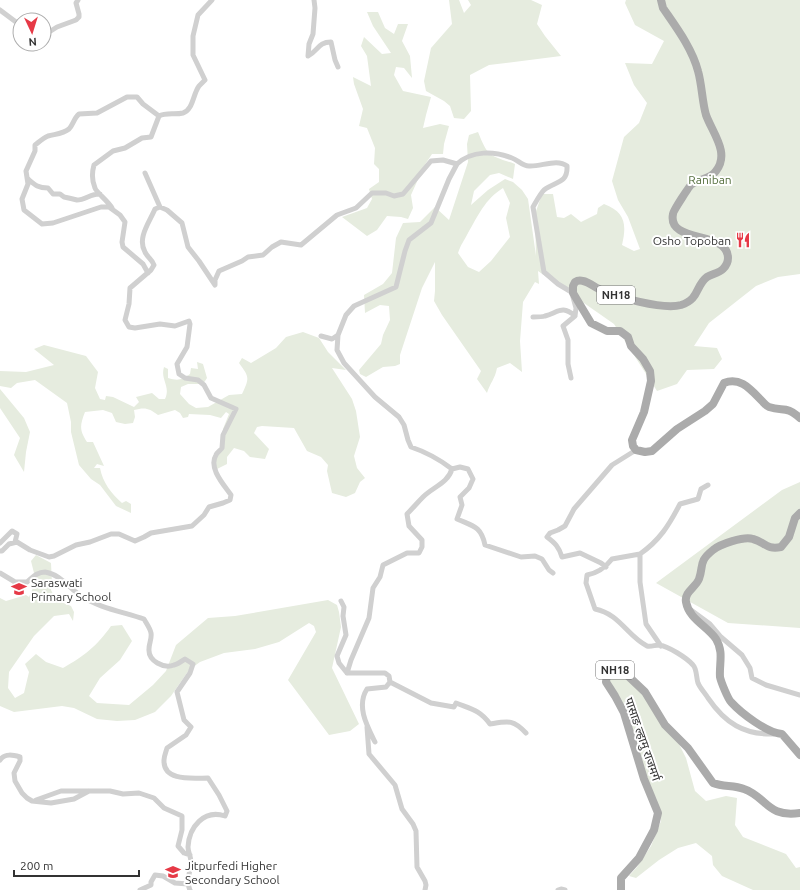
<svg xmlns="http://www.w3.org/2000/svg" width="800" height="890" viewBox="0 0 800 890" font-family="Ubuntu,'Noto Sans Devanagari',sans-serif">
<style>
.green{fill:#e6ecdf;fill-rule:evenodd}
.lines{fill:none;stroke-linecap:round;stroke-linejoin:round}
.street{stroke:#d0d0d0;stroke-width:5}
.primary{stroke:#ababab;stroke-width:8}
.labels{text-anchor:middle;dominant-baseline:central;stroke-width:4;stroke-linejoin:round;paint-order:stroke}
.shield{fill:#fff;stroke:#707070;stroke-width:1}
.shield-label{font-size:11px;font-weight:bold;fill:#333}
.park-label{font-size:12px;fill:#56703f;stroke:#fff}
.poi-label{font-size:12px;fill:#333;stroke:#fff;text-anchor:start}
.street-label{font-size:12px;fill:#333;stroke:#fff}
</style>
<rect width="100%" height="100%" fill="#fff"/>
<path class="green" d="M449,0H459L464,13L471,5L468,0H531L542,5L537,24L545,36L561,56L489,65L470,75L471,111L464,119L454,118L450,106L444,101L426,91L424,81L431,48L452,24Z
M626,0H800V274L778,277L756,286L709,323L694,346L717,348L722,359L714,369L687,370L677,384L657,391L614,324L538,271L539,284L535,282L523,302L520,341L522,372L510,363L497,368C495,379 490,383 487,393L477,379L481,371L442,315L434,301L435,291V262L422,288L400,355V364L395,366L383,367L366,377L360,374L359,370L381,344L383,335L390,320L389,306L380,305L365,313L364,295L383,284L392,273L396,238L403,223L420,222L435,207L449,220L468,162L467,144L469,135L478,132C488,157 489,155 515,164L513,179L499,173L490,175L474,191L471,205L488,190L505,179L513,182L522,190L528,199L536,256L535,214L542,194H553L557,217L564,218L571,214L581,222L597,214L598,208L604,204C625,212 627,224 622,245L634,251L640,249L628,217L618,200L612,181L624,137L639,123L647,103L634,85L625,63L652,64L664,41L635,25L625,3ZM503,188L510,203L506,218L510,237L491,261L479,272L468,267L458,253C461,244 464,241 468,233C478,216 485,199 503,188Z
M367,12H378L385,28L394,34L398,24H408L402,41L410,56L412,78L404,68L396,67L394,75L403,91L431,97L426,115L423,128L440,124L449,126L444,144L443,154H432L424,166L411,195L413,208L408,219L401,217L387,216L377,230L367,236L342,217L367,208L372,199L369,189L379,182V169L374,164L375,148L367,128L359,126L363,109L354,84L353,77L371,86L367,56L361,46L364,37L382,54L391,53L373,26Z
M303,332L319,338L328,352L346,370L332,368L352,399L356,411L360,437L354,456L357,468L365,478L360,482L355,493L346,497L332,493L327,471L328,465L321,457L307,451L294,428L262,426L257,427L254,433L269,449L265,459L250,457L244,451L234,448L227,457V464L213,471L212,461L222,444L223,429L229,414L226,412L221,418L210,415L189,414L188,417L183,418L180,413L175,410L158,415C149,408 145,407 134,410L135,417L133,423L125,424L116,422L112,413L103,410L85,412C80,425 79,430 87,442H93L104,466L97,464L94,468H100C103,483 111,493 122,503L126,501L131,504V513L116,506L100,485L91,479L79,465L71,432V422L67,403L35,380L17,383L11,388L0,386V371L26,372L54,365L34,349L44,345L86,356L98,372L95,388L100,399L105,400L106,396L113,397L134,407L139,402L136,397L152,393L159,399H165C171,386 160,380 164,367L168,369V378C178,381 182,380 190,374L191,368L198,369L197,362L203,364L207,378L203,384H188L181,387L180,394L189,404L196,408L208,407L229,395L242,394C250,377 249,377 239,363L242,358L251,363L276,348L286,337Z
M0,389L24,418L30,432L26,452L24,472L14,455L20,438L0,408Z
M800,482V628L728,623L656,583L782,490Z
M36,555L51,563L52,583L51,590L54,596L61,602L71,606L74,612L73,621L69,614L54,616L34,636L9,672L8,688L15,698L24,693L29,672L25,664L36,654L46,662L63,668C84,656 97,646 111,626L122,625L132,641L120,660L100,678L89,696L97,703L129,705L153,685L166,671L176,645L208,618L235,616L328,600L337,605L339,612L341,627L332,668L359,724L350,731L329,735L288,680L316,632L314,626L309,623L279,642L255,649L224,653L200,662L189,670L171,696L155,712L135,720L117,721L97,719L74,708L62,706L14,712L0,706V598L6,601L26,595L29,597L36,581L31,561Z
M612,673L625,677L643,694L679,744L686,758L695,791L706,801L726,796L737,798L735,825L743,837L786,854L796,868L800,867V890H753L722,876L713,865L712,856L696,843L678,848L659,860L636,878L629,876L637,867L651,846L661,821L656,798L644,777L609,680L611,675Z"/>
<g class="lines">
<path class="street" d="M314,0L315,8L313,34L309,44L308,56C318,51 318,42 331,42L335,60L338,67
M0,10L20,25
M44,34H46L57,27L76,20L79,17V14L76,3L78,0
M145,173L160,207
M28,179C35,185 38,188 48,188L53,194H60L64,197C69,198 73,199 77,200C85,200 92,193 100,194
M112,208C108,201 96,192 95,188C92,181 92,172 94,165L113,151L125,148L142,138L151,137L159,116C166,112 175,115 183,113C193,110 193,94 199,86C201,84 203,82 205,80L193,55V36L198,15L212,0
M148,273L143,264L123,247L122,242L125,222L120,215L109,207H101L53,223L42,224L24,210L22,199L28,184L26,171L35,151V145C39,142 43,138 48,136C55,134 63,134 69,129C73,125 74,118 79,114L97,113L127,97H137L143,104L159,116
M533,317C537,317 542,317 545,316C559,312 562,305 575,316
M321,336L332,339L338,335
M571,378L568,364V340L563,326L575,316L576,308L573,297
M452,469L460,467L468,469L473,479L469,488L460,497L462,505L457,519C473,526 481,526 485,545L521,557L535,556L542,559L549,570L553,573
M0,543L12,531L17,534L15,542
M0,551H2L9,544L17,542L30,550L49,557L54,556L76,545L90,542L111,534H119L135,541L144,537L151,533L192,526L204,515L209,507L223,503L230,500L231,495C224,485 208,468 216,455C217,452 221,450 222,448L223,435L236,409L211,398L204,385L198,380L185,378L179,374L177,364L187,347L190,324L189,321L175,326L160,324L135,328L129,327L125,320L129,304L130,288L151,270L154,265C152,259 147,257 145,252C137,238 149,223 155,209L160,207L167,210L182,223L188,247L199,261L215,285V280L219,271L242,261L248,257L263,255L272,247L281,242L301,245L337,215L356,208L372,193H386L394,196L403,194L431,161L443,160L457,164C472,150 494,151 512,158C518,160 522,166 529,166C541,167 557,158 567,166C568,184 555,181 544,190C540,194 536,202 533,207L544,272L558,284L573,293
M640,554C660,540 669,525 680,504L698,499L701,489L708,485
M606,567L601,563L580,553L562,557C559,547 555,543 547,537L550,533L558,530L565,526L574,509L612,465L636,450
M0,573L15,582H27C33,577 37,572 45,572C60,574 69,588 81,596C99,608 124,612 144,619C146,623 150,628 151,633C152,639 149,643 149,649C148,661 164,669 174,665C178,664 182,661 185,659L193,664L190,673L177,692L184,720L191,727L186,735L167,748C166,752 164,756 164,760C163,782 193,778 208,778L219,795L227,811L225,816C204,809 189,827 188,847C188,852 191,857 191,862C191,872 185,880 190,890
M341,601L344,607L343,616L346,635L337,656L339,663L347,673
M691,610L710,624L721,637L742,655L750,668L752,678L766,685L800,695
M661,646L646,624L640,582V554L612,559C605,568 598,573 587,575L586,583L595,609C620,614 627,636 647,646C651,647 655,645 659,645C668,646 687,658 693,665C697,669 696,677 698,683C700,688 705,693 708,698C725,723 744,735 774,734
M390,682L431,703L454,707L456,703C471,709 480,710 490,724C508,721 513,719 526,733
M367,727L369,754L395,785L402,809L413,824L416,831L417,867L425,881L426,885L425,890
M375,742C367,726 356,706 367,689L386,687L390,682L389,676L385,673H347L351,660L369,618L373,588L380,577L383,565L407,553H419L422,547V540L409,526L407,514C413,508 417,503 423,497C433,487 448,483 452,469C439,459 426,452 411,447L408,440L404,425L399,417L375,397L344,363L337,350L338,335L346,315L354,306L396,287L405,251L409,240L431,223L449,179L457,164
M0,760C5,753 13,755 20,757V761L14,773L15,781L22,793L27,798L32,801L51,803L74,799L89,791H110L123,794L139,793L154,798L164,808L182,816V830L178,846L184,853L190,855
M36,800L61,791H88
M140,890L151,885V882L155,875L163,876L175,883L188,884
M558,890L561,889L565,890"/>
<path class="primary" d="M661,0L663,8C676,27 692,48 698,71C702,85 702,101 706,115C713,134 730,153 716,171C710,180 700,178 692,184C690,185 673,211 673,214C667,244 728,230 728,258C728,262 726,266 723,269C719,273 712,274 707,277C695,286 700,299 681,305C663,310 616,297 599,289C594,287 589,282 583,281C580,280 578,280 575,282L573,286V293L591,323L607,331H620L628,337L631,346L643,359L650,371L651,381L644,412L632,440L633,446L636,450L645,452L652,451L677,429L705,411L713,404L724,383C740,376 751,390 762,401C764,403 766,406 769,407C783,412 786,405 800,418
M800,513L795,518L789,537L781,547C766,550 765,542 753,539C744,536 720,544 713,550C698,562 704,565 699,579C696,587 684,592 686,602C689,619 707,626 716,639C724,652 719,664 720,677C721,682 728,699 731,702C741,713 767,733 782,734L800,755
M621,890V878L639,858L654,830L658,813L644,779L624,713L615,696L606,682L607,674L614,670L626,674L645,692L665,725L688,748L713,783C723,787 734,785 744,789C767,797 767,818 800,813"/>
</g>
<defs>
<g id="restaurant-bare" transform="scale(1.2)"><path d="M-5-6h1v4h1v-4h1v4h1v-4h1v5L-1.5 .5V6h-2V.5L-5-1ZM5-6V6H3V1.5H1.5Q1.5-4 5-6Z" fill="#e63946" stroke="#fff" stroke-width="2.5" paint-order="stroke"/></g>
<g id="school-bare" transform="scale(1.2)"><path d="M0-5L7-2L0 1L-7-2ZM-4 1L0 2.5L4 1V4Q0 6-4 4Z" fill="#e63946" stroke="#fff" stroke-width="2.5" paint-order="stroke"/></g>
</defs>
<g fill-rule="evenodd">
<use href="#restaurant-bare" x="743" y="240"/>
<use href="#school-bare" x="19" y="589"/>
<use href="#school-bare" x="173" y="872"/>
</g>
<g class="labels">
<g class="shield">
<rect x="597" y="286" width="38" height="18" rx="3"/>
<rect x="596" y="661" width="38" height="18" rx="3"/>
</g>
<g class="shield-label">
<text x="616" y="295">NH18</text>
<text x="615" y="670">NH18</text>
</g>
<g class="park-label">
<text x="710" y="179">Raniban</text>
</g>
<g class="poi-label">
<text x="731" y="240" text-anchor="end">Osho Topoban</text>
<text x="31" y="582">Saraswati<tspan x="31" dy="14">Primary School</tspan></text>
<text x="185" y="865">Jitpurfedi Higher<tspan x="185" dy="14">Secondary School</tspan></text>
</g>
<g class="street-label">
<text transform="translate(643 739) rotate(71)">पासाङ ल्हामु राजमर्ग</text>
</g>
</g>
<g transform="translate(32 32) rotate(176)"><circle r="19" fill="#ffffff" stroke="#adadad"/>
<path d="M0-3L7 15L0 10L-7 15Z" fill="#e63946"/>
<text y="-6" font-size="11" font-weight="bold" text-anchor="middle" fill="#333333">N</text>
</g>
<path d="M14 870v6h125v-6" fill="none" stroke="#333333" stroke-width="2"/>
<text x="20" y="870" font-size="12" fill="#333333" stroke="#ffffff" stroke-width="3" paint-order="stroke">200 m</text>
</svg>
